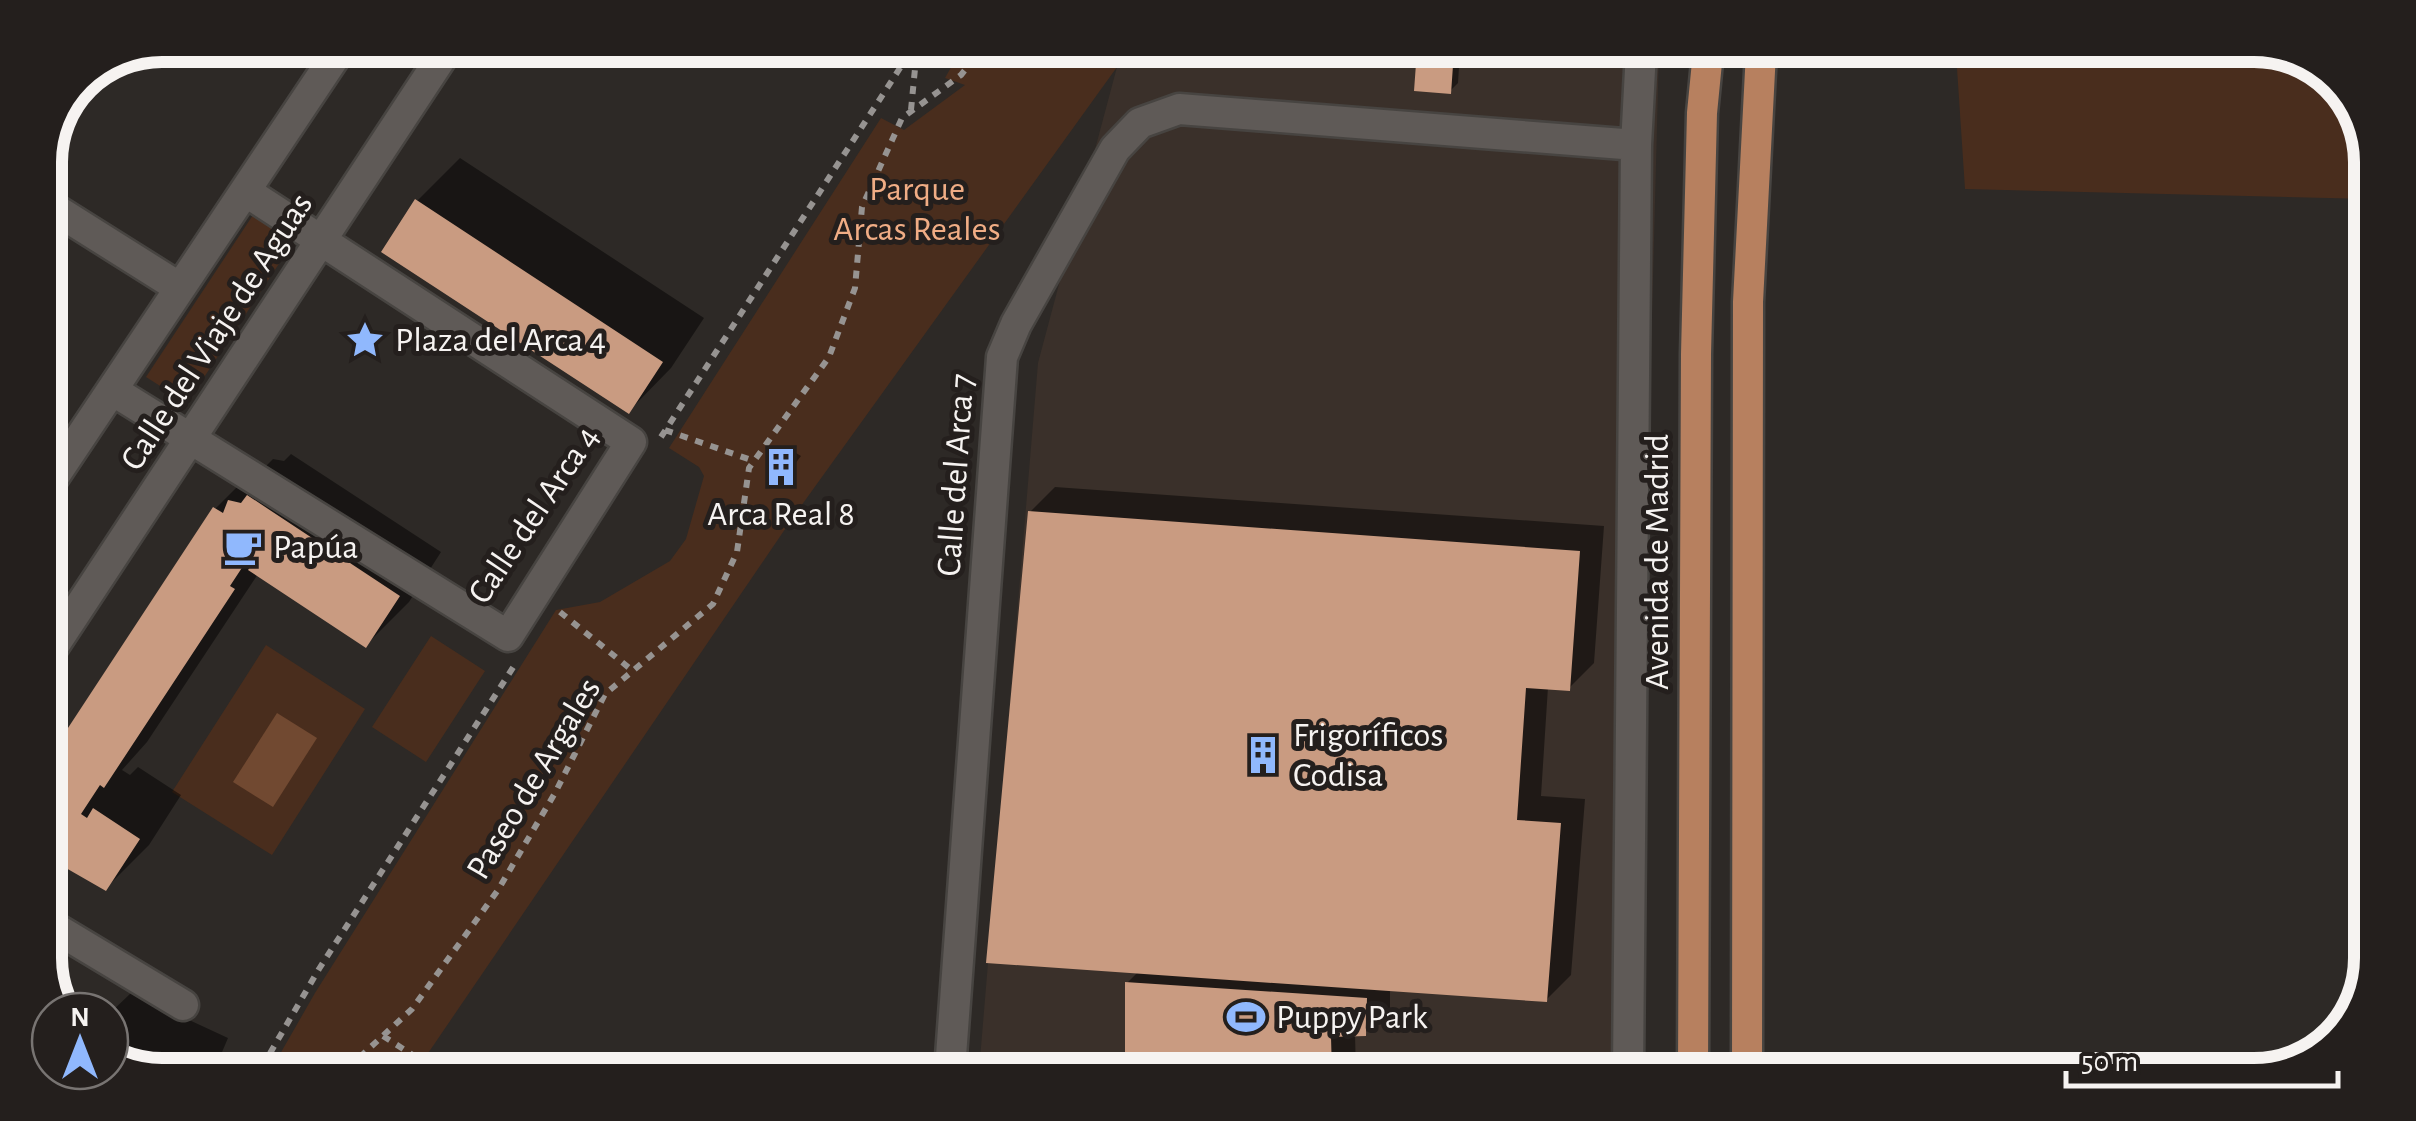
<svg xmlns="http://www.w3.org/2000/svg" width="2416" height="1121" viewBox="0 0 2416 1121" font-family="'Alegreya Sans',sans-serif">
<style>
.built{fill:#3a302a}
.green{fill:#492d1d}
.water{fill:#714931}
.shadow{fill:#0007}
.building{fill:#c99b81}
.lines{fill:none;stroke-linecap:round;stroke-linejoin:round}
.minor-casing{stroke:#474441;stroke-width:35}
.major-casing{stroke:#474441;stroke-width:35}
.path{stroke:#969391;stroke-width:6;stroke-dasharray:8 8;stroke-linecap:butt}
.minor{stroke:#5f5a57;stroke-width:30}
.major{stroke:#b7805f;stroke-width:30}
.labels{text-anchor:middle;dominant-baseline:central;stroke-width:10;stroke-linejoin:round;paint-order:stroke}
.park-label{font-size:35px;fill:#f0ad85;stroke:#241f1d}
.street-label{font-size:35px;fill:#f6f3f1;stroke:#241f1d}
.poi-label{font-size:35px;fill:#f6f3f1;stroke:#241f1d;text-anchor:start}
.rim{fill:none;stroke:#f6f3f1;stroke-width:12}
</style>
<rect width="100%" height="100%" fill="#2d2926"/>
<path class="built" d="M1125,49L1659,51L1632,1073L979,1071L1038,363L1117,67Z"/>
<path class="green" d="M962,48L1125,49L1117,67L796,513L418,1068H272L315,993L556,610L600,602L670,561L686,539L704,476L699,467L669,448L881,118L904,130L965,85L945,78Z
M1956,53L2299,54L2347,91L2371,154L2370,199L1965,189Z
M253,215L294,241L187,403L146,377Z
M431,636L485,671L426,762L372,727Z
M266,645L365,709L272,855L172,792Z"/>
<path class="water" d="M277,713L317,738L273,807L233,782Z"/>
<path class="shadow" d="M1419,50L1460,51L1458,83L1450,91Z
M460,158L704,318L671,368L629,411L417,201Z
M45,326L60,357L45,380Z
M786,447L801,456L785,477L779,455Z
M291,454L441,552L409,602L366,645L258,574L147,742L122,770L130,775L138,767L181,795L149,845L106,888L45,852L215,509L258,466L263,469L273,459L284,461Z
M1055,487L1604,526L1594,663L1569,688L1548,687L1541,796L1585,799L1571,975L1546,1000L1390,989V1008L1365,1033L1355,1034L1356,1072L1128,1071L1127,983L1139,971L1030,512Z
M131,993L228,1038L217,1064L213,1067H117L110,1062V1013Z"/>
<path class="building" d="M1417,50L1454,51L1451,94L1414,91Z
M415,199L663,362L629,414L381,252Z
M45,352L54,366L45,379Z
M777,453L795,464L785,481L767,469Z
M247,495L400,596L366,648L248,570L255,560L249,557L230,586L235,589L104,788L100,785L81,814L87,818L93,808L140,839L106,891L45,856V763L213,507L223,513L228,500L241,503Z
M1028,511L1580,551L1570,691L1526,688L1517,820L1561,823L1547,1002L986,963Z
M1125,982L1367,998L1366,1036L1331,1037L1332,1072L1125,1071Z
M110,1045L157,1067H117L110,1062Z"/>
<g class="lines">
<g class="minor-casing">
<path id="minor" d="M45,203L180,288
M112,390L508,636L631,442L245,191
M45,490L342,46
M45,659L449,46
M45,922L183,1005
M950,1070L1002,357L1016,324L1115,149L1140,123L1179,109L1636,145
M1628,1073L1636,145L1641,51"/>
</g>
<g class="major-casing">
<path id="major" d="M1693,1074L1696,354L1702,113L1708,52
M1747,1074L1748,302L1761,52"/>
</g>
<path class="path" d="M911,110L917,48
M665,430L754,461
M661,437L913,48
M560,612L633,671
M383,1036L433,1068
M262,1067L319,969L514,666
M348,1068L412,1009L498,890L555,793L605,694L713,604L737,552L749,468L829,357L855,288L862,207L902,118L961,75L982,49"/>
<use href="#minor" class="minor"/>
<use href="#major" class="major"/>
</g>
<defs>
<g id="sight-bare" transform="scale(3)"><path d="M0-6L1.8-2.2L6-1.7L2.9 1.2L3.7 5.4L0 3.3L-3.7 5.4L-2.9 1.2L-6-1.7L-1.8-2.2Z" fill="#90b8fd" stroke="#241f1d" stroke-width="2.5" paint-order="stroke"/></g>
<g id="building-bare" transform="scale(3)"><path d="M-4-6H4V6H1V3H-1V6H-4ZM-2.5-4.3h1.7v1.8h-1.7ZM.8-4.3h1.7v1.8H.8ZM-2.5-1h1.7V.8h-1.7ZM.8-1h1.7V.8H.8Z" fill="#90b8fd" stroke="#241f1d" stroke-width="2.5" paint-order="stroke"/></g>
<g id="cafe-bare" transform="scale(3)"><path d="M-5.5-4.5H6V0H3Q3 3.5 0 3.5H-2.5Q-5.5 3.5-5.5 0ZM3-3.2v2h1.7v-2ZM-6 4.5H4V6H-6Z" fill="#90b8fd" stroke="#241f1d" stroke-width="2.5" paint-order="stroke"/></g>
<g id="stadium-bare" transform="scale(3)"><path d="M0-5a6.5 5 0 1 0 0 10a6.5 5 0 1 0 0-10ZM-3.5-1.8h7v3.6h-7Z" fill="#90b8fd" stroke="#241f1d" stroke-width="2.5" paint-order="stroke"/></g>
</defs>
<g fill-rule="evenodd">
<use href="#sight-bare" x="365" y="340"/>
<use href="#building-bare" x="781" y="467"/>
<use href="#cafe-bare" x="243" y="547"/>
<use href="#building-bare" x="1263" y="755"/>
<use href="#stadium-bare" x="1246" y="1017"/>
</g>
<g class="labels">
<g class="park-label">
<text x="917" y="189">Parque<tspan x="917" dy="40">Arcas Reales</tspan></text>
</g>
<g class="street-label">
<text transform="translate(217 332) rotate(-57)">Calle del Viaje de Aguas</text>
<text transform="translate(956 475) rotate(-86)">Calle del Arca 7</text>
<text transform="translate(534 515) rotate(-56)">Calle del Arca 4</text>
<text transform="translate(1657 562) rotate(-90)">Avenida de Madrid</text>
<text transform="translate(534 779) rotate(-59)">Paseo de Argales</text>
</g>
<g class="poi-label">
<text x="395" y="340">Plaza del Arca 4</text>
<text x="781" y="514" text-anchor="middle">Arca Real 8</text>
<text x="273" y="547">Papúa</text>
<text x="1293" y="735">Frigoríficos<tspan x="1293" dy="40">Codisa</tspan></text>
<text x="1276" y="1017">Puppy Park</text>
</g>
</g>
<path d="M0 0H2416V1121H0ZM162 62H2254A100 100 0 0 1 2354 162V958A100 100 0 0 1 2254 1058H162A100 100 0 0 1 62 958V162A100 100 0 0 1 162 62Z" fill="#241f1d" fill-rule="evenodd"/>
<path class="rim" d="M162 62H2254A100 100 0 0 1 2354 162V958A100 100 0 0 1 2254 1058H162A100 100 0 0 1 62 958V162A100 100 0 0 1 162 62Z"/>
<g transform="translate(80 1041)"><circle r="48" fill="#241f1d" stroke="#787472" stroke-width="2.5"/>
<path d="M0-8L18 38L0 25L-18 38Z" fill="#90b8fd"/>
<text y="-15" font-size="28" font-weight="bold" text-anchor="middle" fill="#f6f3f1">N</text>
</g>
<path d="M2066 1071v15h272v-15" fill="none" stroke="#f6f3f1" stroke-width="5"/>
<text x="2081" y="1071" font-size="30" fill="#f6f3f1" stroke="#241f1d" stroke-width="8" paint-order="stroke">50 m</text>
</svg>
